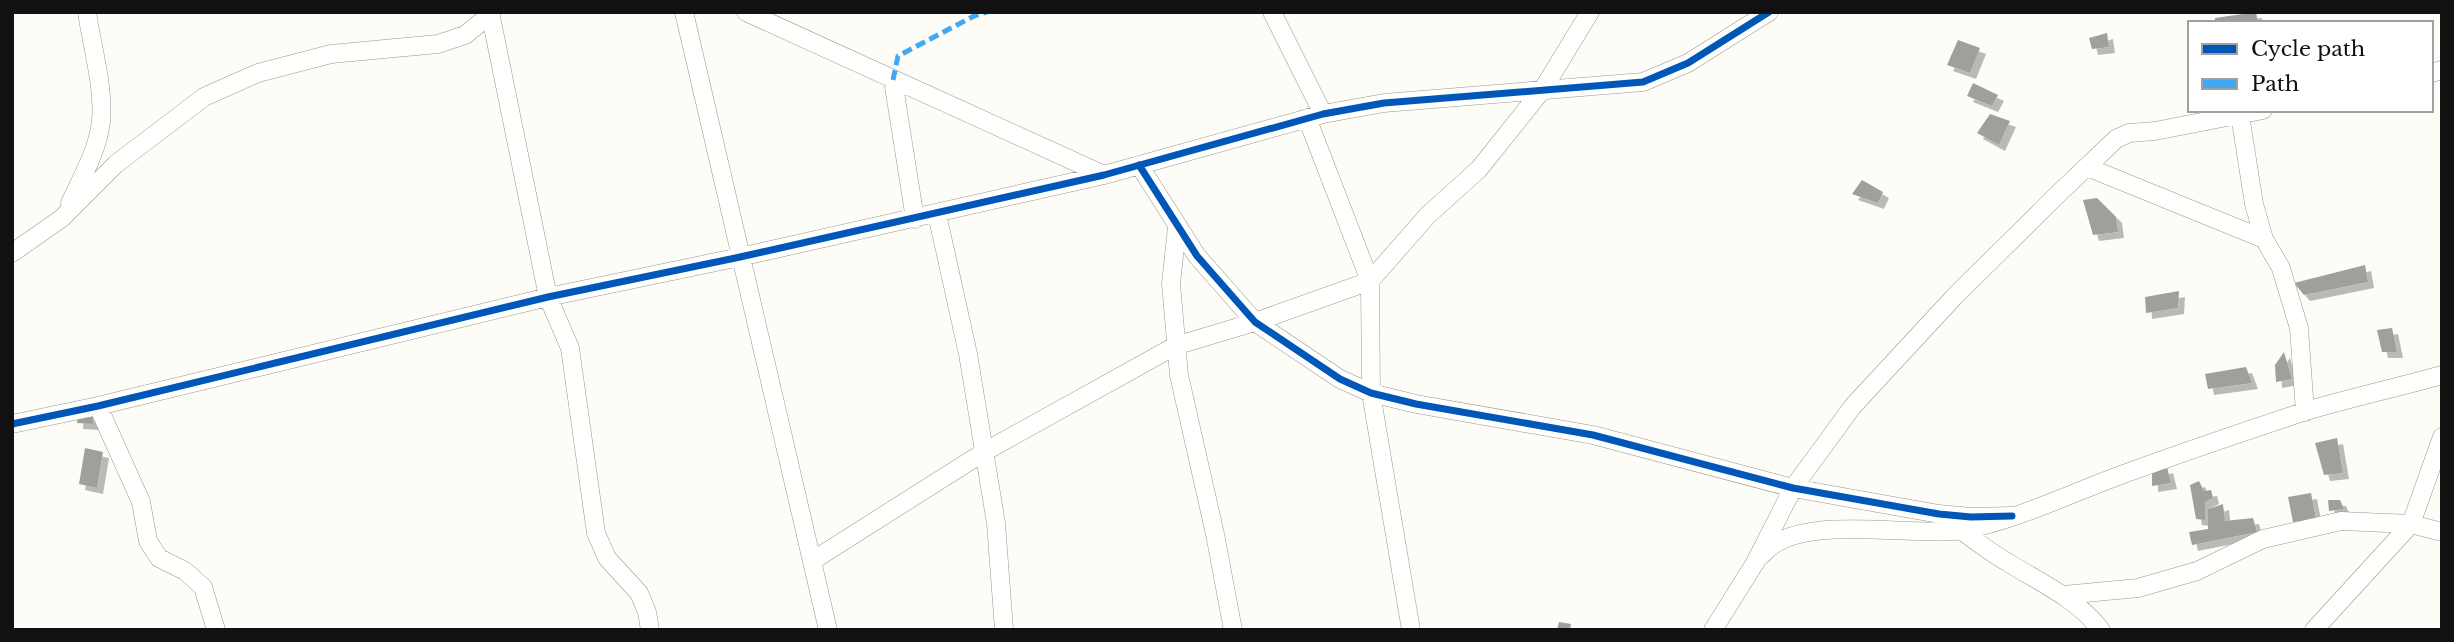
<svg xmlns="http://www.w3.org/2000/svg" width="2454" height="642" viewBox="0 0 2454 642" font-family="'Libre Baskerville',serif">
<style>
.building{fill:#a19f9c;filter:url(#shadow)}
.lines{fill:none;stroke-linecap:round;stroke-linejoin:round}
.street-casing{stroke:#979795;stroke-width:19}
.street{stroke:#fffffe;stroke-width:18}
.quiet{stroke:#3fa9f5;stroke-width:5;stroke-dasharray:10 5;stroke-linecap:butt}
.cycleway-casing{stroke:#fff;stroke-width:11}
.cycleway{stroke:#0057b8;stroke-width:7}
</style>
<defs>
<filter id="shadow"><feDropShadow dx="6" dy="6" stdDeviation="0" flood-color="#0004"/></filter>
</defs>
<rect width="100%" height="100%" fill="#fdfcf7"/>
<path class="building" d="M2256,12L2258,23H2215V18Z
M2107,33L2109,47L2092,49L2089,38Z
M1958,40L1980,48L1970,73L1947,65Z
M1973,83L1998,95L1992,106L1967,96Z
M1990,114L2010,121L1999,145L1977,133Z
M1862,180L1883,192L1878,203L1852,194Z
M2097,198L2116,217L2118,232L2093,235L2083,200Z
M2365,265L2368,282L2304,295L2294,283Z
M2179,291L2178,308L2146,313L2145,297Z
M2392,328L2397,352H2382L2377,330Z
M2284,352L2292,379L2276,382L2275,365Z
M2246,367L2252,383L2208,389L2205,374Z
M78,413L93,414V424L77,423Z
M2337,438L2343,473L2324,475L2315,443Z
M85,448L103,452L97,488L79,484Z
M2167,467L2171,483L2152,486V472Z
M2199,481L2204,491L2211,490L2213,498L2205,502V520L2196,519L2190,485Z
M2311,493L2316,519L2293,522L2288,497Z
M2328,500H2340L2344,509L2329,511Z
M2223,504L2225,521L2253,518L2257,532L2192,545L2189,532L2208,529V509Z
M1559,622L1571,624L1570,630H1557Z"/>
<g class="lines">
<g class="street-casing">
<path id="street" d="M490,12L548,297L570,348L596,533L607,558L639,593L647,612L650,630
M684,12L828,630
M746,12L1104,175
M1272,12L1323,114
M2431,73L2442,70
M893,80L915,219
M2240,115L2254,204L2264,239L2281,268L2299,328L2305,412
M1307,118L1370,281L1371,393L1411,630
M1139,165L1197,256L1255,322L1340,379L1371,393L1416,404L1593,435L1793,488L1939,514L1971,517L2012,516
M2087,167L2264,239
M70,203C82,177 98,150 101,121C104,85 92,48 87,12
M937,214L968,354L996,523L1004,630
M1177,227L1171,284L1179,375L1215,534L1233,630
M12,253L62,218L116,164L204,97L258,73L331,54L438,44L465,35L491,14
M98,406L141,502L148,541L159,558L185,571L203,587L216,630
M12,424L98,406L548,297L740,257L1104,175L1323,114L1384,103L1643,82L1688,63L1769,12
M1961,530C1976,541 1991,553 2007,562C2041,583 2076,598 2101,630
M1762,555C1797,511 1911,538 1962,530C2016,521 2080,489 2132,471C2189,450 2246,431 2303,412C2349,398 2396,388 2442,375
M812,561L984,452L1175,346L1255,322L1370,281L1428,215L1479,169L1543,89L1590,12
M2064,595L2138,588L2197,571L2263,539L2341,521L2411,524L2442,532
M1713,630L1755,563L1793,488L1853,406L1954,297L2055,197L2116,139L2129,133L2155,131L2263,110
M2314,630L2411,524L2442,437"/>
</g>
<use href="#street" class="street"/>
<path class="quiet" d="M893,80L898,56L974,16L987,12"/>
<g class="cycleway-casing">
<path id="cycleway" d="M1139,165L1197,256L1255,322L1340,379L1371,393L1416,404L1593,435L1793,488L1939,514L1971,517L2012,516
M12,424L98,406L548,297L740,257L1104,175L1323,114L1384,103L1643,82L1688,63L1769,12"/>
</g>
<use href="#cycleway" class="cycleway"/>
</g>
<rect width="2454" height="642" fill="none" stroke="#111111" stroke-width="28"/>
<rect x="2188" y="21" width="245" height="91" fill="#ffffff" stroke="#a0a0a0" stroke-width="2"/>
<rect x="2202" y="44" width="35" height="10" fill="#0057b8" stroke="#a0a0a0" stroke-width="2"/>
<text x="2251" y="56" font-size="21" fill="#111111">Cycle path</text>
<rect x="2202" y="79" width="35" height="10" fill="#3fa9f5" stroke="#a0a0a0" stroke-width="2"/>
<text x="2251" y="91" font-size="21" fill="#111111">Path</text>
</svg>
